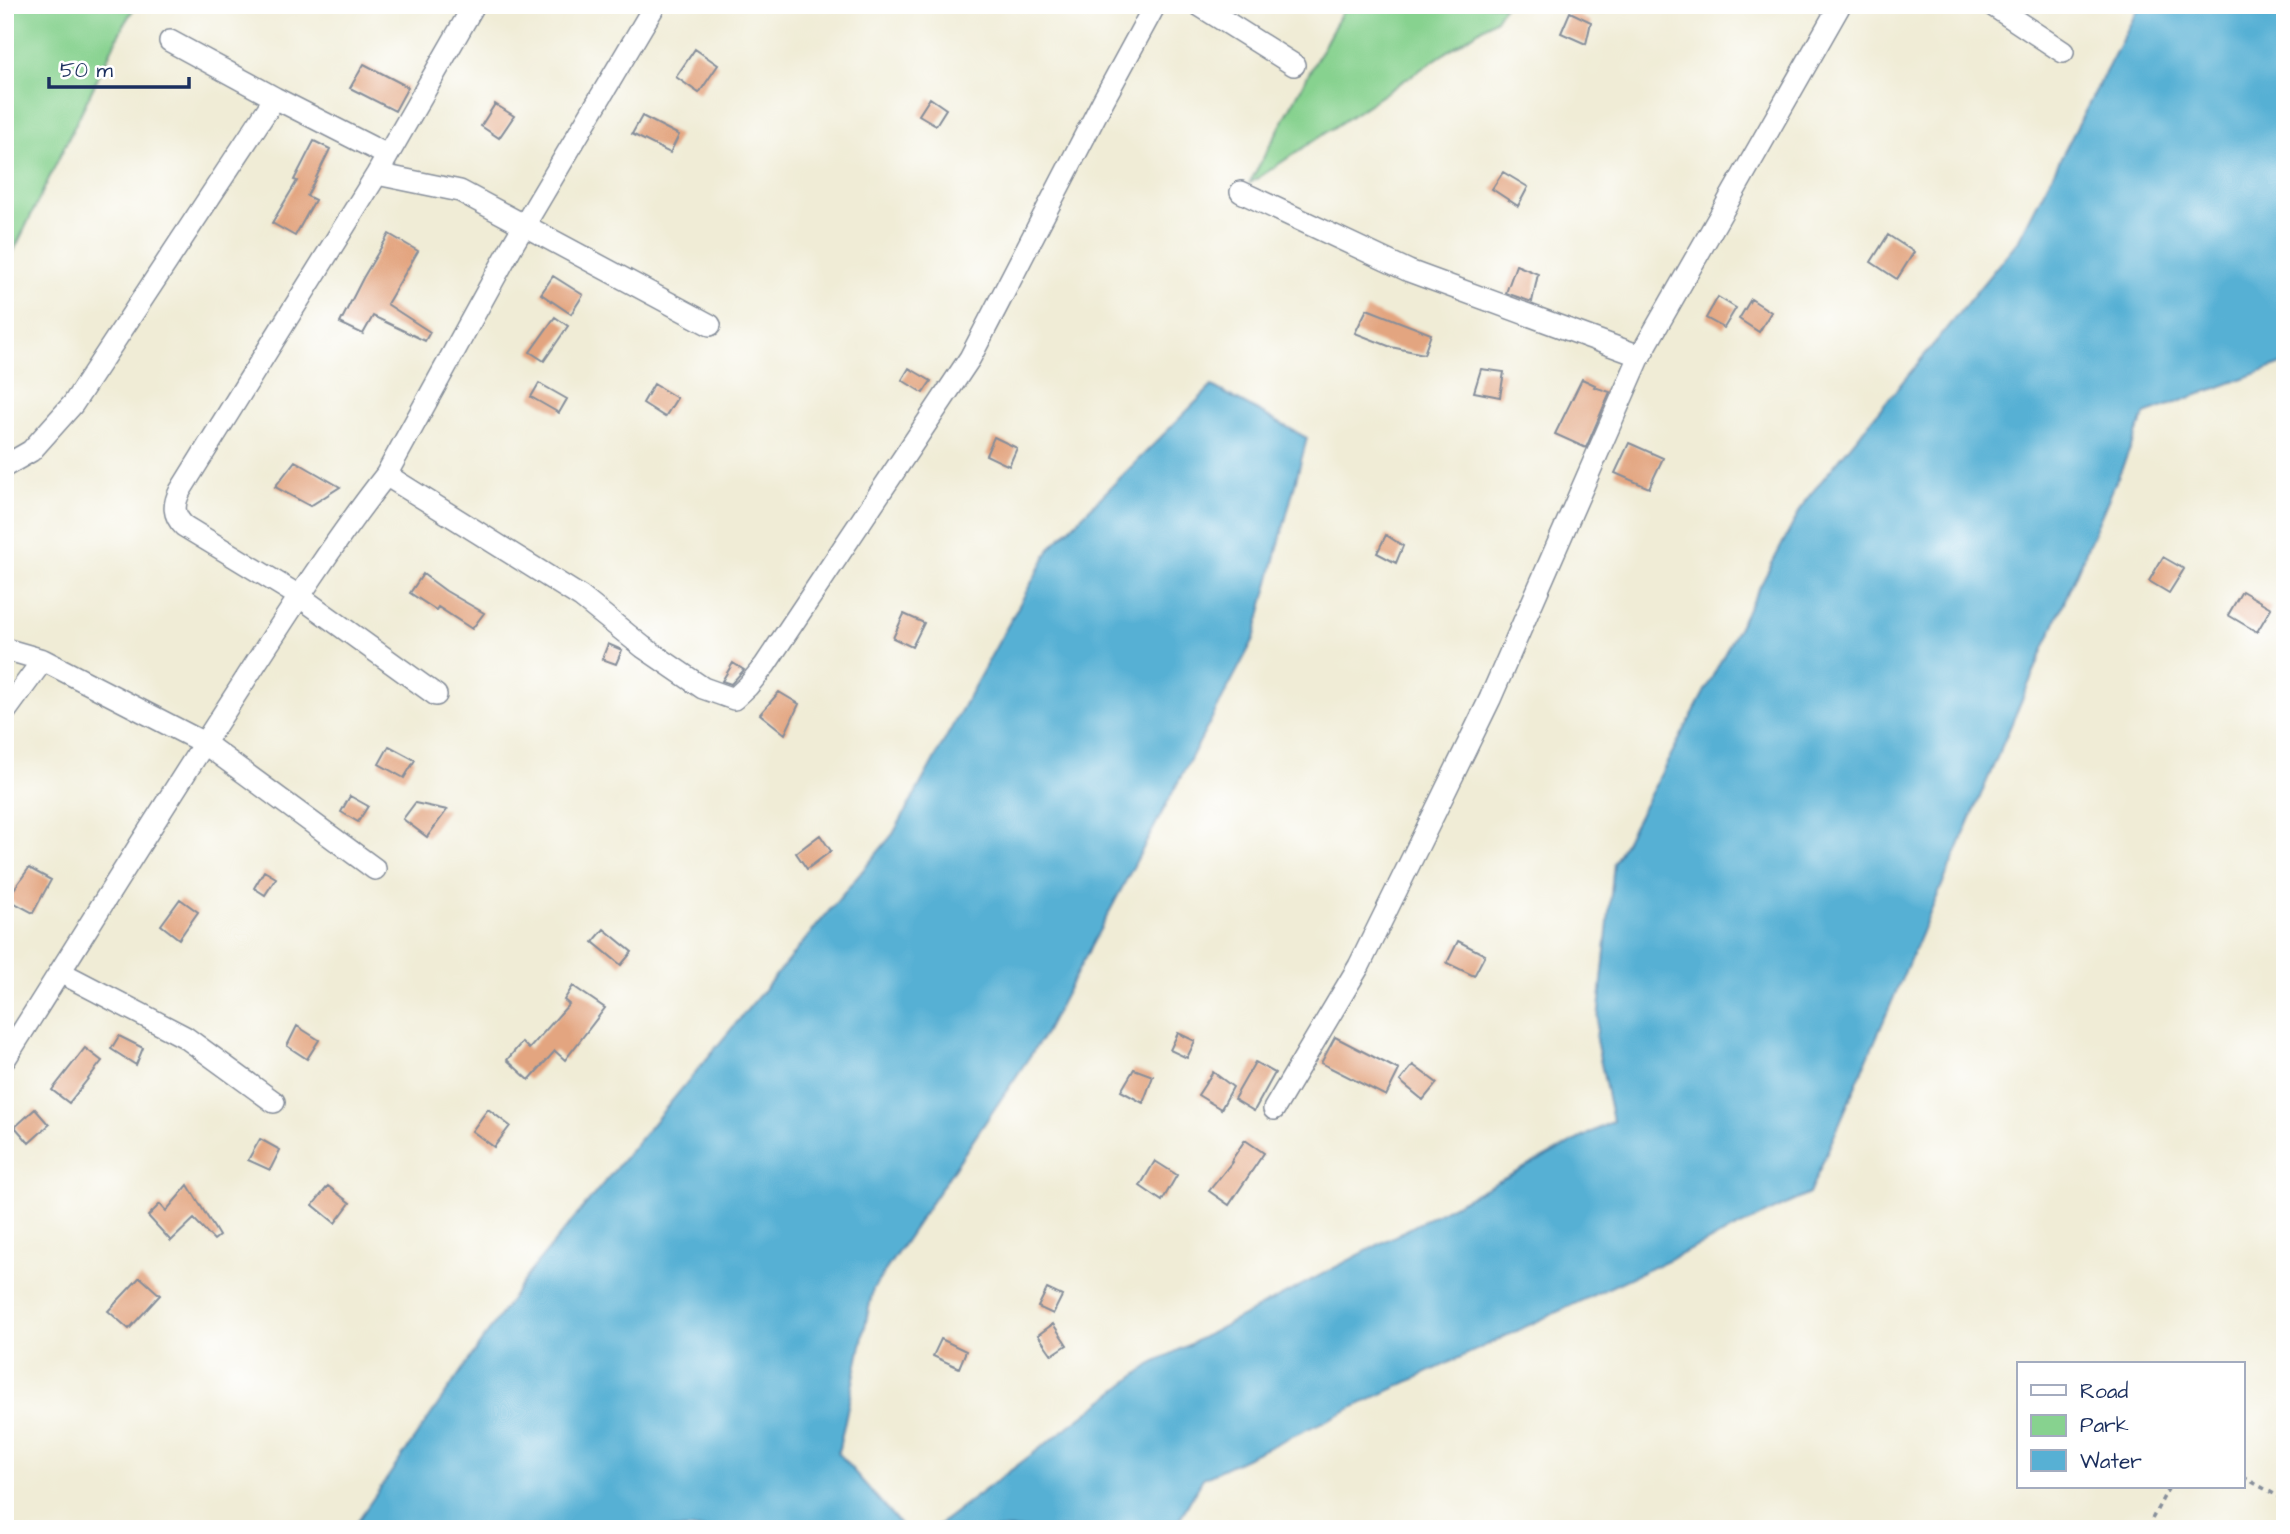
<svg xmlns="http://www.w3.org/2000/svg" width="2290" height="1534" viewBox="0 0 2290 1534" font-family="'Architects Daughter',sans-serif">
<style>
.green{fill:#87d28f;stroke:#518076;stroke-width:2}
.water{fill:#57b0d4;stroke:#397099;stroke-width:2}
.building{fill:#e3a580}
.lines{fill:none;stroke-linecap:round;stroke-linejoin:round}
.minor-casing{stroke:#868e9a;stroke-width:24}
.path{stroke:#868e9a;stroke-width:3.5;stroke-dasharray:5 5;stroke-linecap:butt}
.minor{stroke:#fff;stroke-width:21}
</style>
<rect width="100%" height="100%" fill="#fff"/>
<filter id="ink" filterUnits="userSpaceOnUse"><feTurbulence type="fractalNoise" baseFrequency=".0143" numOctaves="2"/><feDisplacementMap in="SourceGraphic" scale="14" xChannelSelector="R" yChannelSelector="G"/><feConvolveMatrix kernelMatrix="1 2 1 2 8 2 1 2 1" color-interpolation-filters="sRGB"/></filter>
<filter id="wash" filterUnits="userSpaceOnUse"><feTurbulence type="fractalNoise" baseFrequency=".00686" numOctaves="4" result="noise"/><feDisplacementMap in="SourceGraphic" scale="28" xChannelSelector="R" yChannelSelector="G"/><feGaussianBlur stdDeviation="1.57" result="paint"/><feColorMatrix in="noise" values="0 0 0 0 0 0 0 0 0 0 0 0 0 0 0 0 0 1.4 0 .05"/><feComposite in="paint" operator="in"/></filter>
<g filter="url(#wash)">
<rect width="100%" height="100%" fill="#f0ecd6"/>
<path class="green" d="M5,5H136L124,24L5,269Z
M1346,5H1505L1496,19L1249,184Z"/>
<path class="water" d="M2140,5H2285V363L2145,414L1809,1194L1203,1478L1174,1529H933L1150,1365L1613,1121L1596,1040L1614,863L1805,501L2018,241Z
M1212,386L1307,438L1254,639L1044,1035L873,1289L838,1453L904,1529H352L529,1273L893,834L1051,547Z"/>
<g id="blocks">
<path class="building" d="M1570,12L1591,22L1586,44L1561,33Z
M695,49L718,65L699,93L676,77Z
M364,64L408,87L395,111L350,88Z
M930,98L946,109L936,125L919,115Z
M495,104L514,116L499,138L481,126Z
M642,116L679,135L670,153L632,134Z
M314,141L330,149L307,196L315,200L295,236L272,223L297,181L294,180Z
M1503,172L1528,187L1518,206L1492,189Z
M389,234L418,251L387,304L430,332L425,341L373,316L363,334L340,323L363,278Z
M1888,235L1914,252L1897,279L1871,262Z
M1516,265L1538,274L1532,302L1506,293Z
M553,276L583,295L571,314L541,294Z
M1718,297L1736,308L1724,328L1706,318Z
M1751,299L1771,312L1759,332L1739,319Z
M1367,309L1431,334L1424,354L1391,347L1355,333Z
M555,317L568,326L544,361L530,352Z
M909,368L931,381L923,393L902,380Z
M1481,369L1504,372L1500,397L1474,392Z
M1582,379L1595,385L1594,387L1610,392L1586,448L1555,434Z
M539,383L567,399L559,413L531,397Z
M654,384L677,398L665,417L643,403Z
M994,437L1017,448L1009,466L986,455Z
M1629,443L1663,458L1649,488L1615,473Z
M295,461L340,487L310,506L275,487Z
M1386,535L1403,546L1396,563L1377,553Z
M2163,557L2184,569L2169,593L2149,581Z
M423,574L446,591L484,613L472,629L438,607L436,610L410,593Z
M2242,591L2271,608L2257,632L2228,615Z
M904,614L924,623L912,647L893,638Z
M608,644L622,650L616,664L602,659Z
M733,663L744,670L731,684L722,681Z
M779,692L799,704L785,734L760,714Z
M389,746L415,760L404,778L379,764Z
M350,796L368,806L358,822L341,812Z
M415,803L447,810L427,837L403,819Z
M820,835L831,851L807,869L796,853Z
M29,868L51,880L33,913L7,899Z
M264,871L276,878L265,895L254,888Z
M180,899L198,912L179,939L161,925Z
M604,929L632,952L621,965L593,942Z
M1458,941L1485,955L1474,976L1447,963Z
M573,986L605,1008L565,1060L555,1051L529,1080L507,1060L522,1042L529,1049L569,1004L564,1000Z
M297,1026L319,1040L307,1059L287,1046Z
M1178,1033L1195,1041L1187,1058L1170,1050Z
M119,1036L143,1048L136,1065L111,1049Z
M1335,1037L1399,1070L1386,1096L1321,1063Z
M85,1048L102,1061L69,1103L52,1090Z
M1255,1062L1275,1073L1254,1111L1234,1099Z
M1413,1065L1437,1083L1423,1100L1400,1081Z
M1134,1069L1153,1076L1143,1103L1121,1091Z
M1213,1072L1233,1087L1221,1109L1198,1095Z
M35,1109L49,1125L29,1143L15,1127Z
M488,1109L510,1126L494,1147L472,1131Z
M260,1139L280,1150L270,1170L248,1160Z
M1245,1140L1264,1153L1229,1205L1209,1191L1232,1162L1231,1161Z
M1155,1161L1177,1175L1162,1201L1140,1186Z
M188,1185L219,1236L214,1240L194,1219L171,1241L148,1216L160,1204L166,1211Z
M328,1186L350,1203L335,1223L313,1205Z
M140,1277L160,1295L129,1329L108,1311Z
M1047,1289L1062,1296L1053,1314L1038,1307Z
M1053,1324L1067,1345L1052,1355L1038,1335Z
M941,1339L966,1351L959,1368L933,1356Z"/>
</g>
</g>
<g filter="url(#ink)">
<use href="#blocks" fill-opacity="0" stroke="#868e9a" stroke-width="2"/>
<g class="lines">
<g class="minor-casing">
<path id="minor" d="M1199,5L1294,65
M1992,5L2063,52
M170,41L275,98L387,155
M377,174L460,191L710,325
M1241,192L1409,271L1640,356
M5,466L31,451L73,404L275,98
M386,475L581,597L643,647L703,688L734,699L748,686L765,665L970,358L1104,99L1155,5
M5,649L43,660L204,743L375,869
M436,695L299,596L184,526C173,515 173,505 180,491L377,174L474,5
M5,712L43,660
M60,972L185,1037L274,1102
M5,1059C79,942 152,824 227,708C278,629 328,549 386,475L512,246L655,5
M1274,1109L1359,966L1435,812L1490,699L1640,356L1840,5"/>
</g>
<path class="path" d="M2243,1477L2285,1500
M2152,1519L2169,1487"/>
<use href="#minor" class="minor"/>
</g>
</g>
<rect width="2290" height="1534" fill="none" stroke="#fff" stroke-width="28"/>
<rect x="2017" y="1362" width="228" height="126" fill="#ffffff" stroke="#a4acbf" stroke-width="2"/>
<rect x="2031" y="1385" width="35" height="10" fill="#ffffff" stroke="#a4acbf" stroke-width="2"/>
<text x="2080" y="1398" font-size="21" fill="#1b2f5e">Road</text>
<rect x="2031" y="1415" width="35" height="21" fill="#87d28f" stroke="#a4acbf" stroke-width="2"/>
<text x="2080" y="1432" font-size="21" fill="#1b2f5e">Park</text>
<rect x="2031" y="1450" width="35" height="21" fill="#57b0d4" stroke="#a4acbf" stroke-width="2"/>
<text x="2080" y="1468" font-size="21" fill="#1b2f5e">Water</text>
<path d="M49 77v10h140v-10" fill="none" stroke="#1b2f5e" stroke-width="3.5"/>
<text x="60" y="77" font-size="21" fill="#1b2f5e" stroke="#ffffff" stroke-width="5" paint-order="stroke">50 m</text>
</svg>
